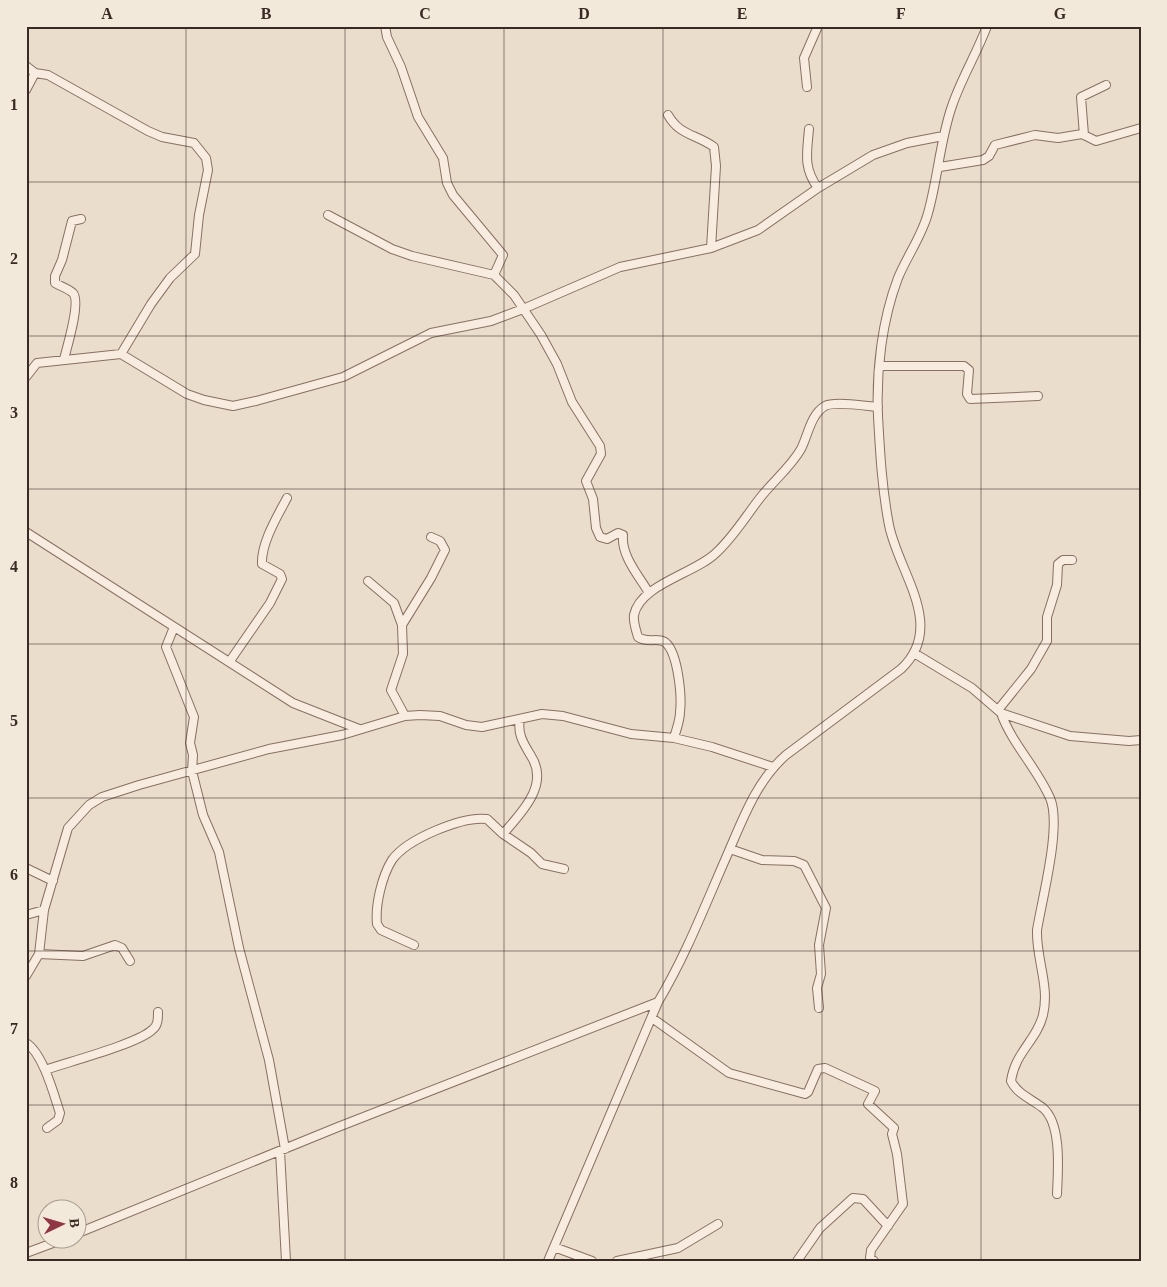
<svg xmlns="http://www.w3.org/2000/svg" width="1167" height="1287" viewBox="0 0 1167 1287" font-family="'Times New Roman',serif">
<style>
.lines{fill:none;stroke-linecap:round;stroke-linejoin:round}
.minor-casing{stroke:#877061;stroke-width:10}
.minor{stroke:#f7ecdf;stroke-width:8}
.grid{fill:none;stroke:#392a23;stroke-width:1;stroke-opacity:0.55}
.neatline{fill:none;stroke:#392a23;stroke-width:2}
.grid-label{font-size:16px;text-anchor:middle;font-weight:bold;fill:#392a23}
</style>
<rect width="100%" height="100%" fill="#ebddcc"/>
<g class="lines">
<g class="minor-casing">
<path id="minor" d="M385,26L387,37L401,67L418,117L443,158L447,183L453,195L503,255L494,275L514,295L541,335L557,364L572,402L600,446L601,454L586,481L593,499L596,528L600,537L607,539L618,533L623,535C621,556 639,576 649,593
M26,66L35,73L48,75L148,131L162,137L194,143L206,158L208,170L199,215L195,254L170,278L151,304L121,354
M807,87L804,58L818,26
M26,90L35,73
M668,115C680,136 696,134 714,147L716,166L711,248
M809,129C807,153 803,168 818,188
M1084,135L1081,97L1106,85
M940,167L983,160L989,156L995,145L1035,135L1058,138L1082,134L1096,141L1141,128
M328,215L392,249L412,256L494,275
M64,359C67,347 81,302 73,293C69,289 60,286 55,283V276L62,260L72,221L81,219
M881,366H964L969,370L967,394L970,399L1038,396
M26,377L37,363L121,354L187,394L204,400L233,406L256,401L343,377L431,333L491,321L523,309L620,267L711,248L758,230L818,188L873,155L907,143L943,136
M26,532L293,703L359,729
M368,581L394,603L402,625
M174,627L166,647L194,717L190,743L193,755L192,771L203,815L219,852L239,948L269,1060L285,1149
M914,653L972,688L1001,713L1070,736L1129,741L1141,740
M230,661L270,603L282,579L280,574L262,564C261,543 277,517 287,498
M998,710L1031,669L1047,641V617L1057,585L1058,564L1063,560H1072
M1001,713C1012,744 1037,768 1050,798C1062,825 1042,899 1037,930C1036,959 1050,986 1043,1015C1037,1040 1015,1052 1011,1081C1017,1094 1033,1100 1043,1108C1062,1124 1058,1171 1057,1194
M405,716L391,690L403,654L402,625L431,578L445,550L440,541L431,537
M520,720C517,734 524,744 531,756C550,785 521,813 503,834L531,853L542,864L564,869
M674,738C676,730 680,721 680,712C682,696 678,656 667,644C660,636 647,644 638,637C636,630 633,622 634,615C640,584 697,573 717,552C734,536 746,516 760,498C773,481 790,468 801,449C808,435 811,414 825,406C834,401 867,406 878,407
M730,849L762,860L794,861L804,865L826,908L819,945L821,974L817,988L819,1008
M26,868L53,881
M26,915L44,910
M414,945L381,930L377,924C375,905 382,876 392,860C407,839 462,816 487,819L503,834
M39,954L83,956L115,945L122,948L130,961
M26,976L39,954L44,910L68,828L89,805L102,797L139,785L269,749L342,735L405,716L420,715L440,716L466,725L482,727L542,714L563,716L631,734L674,738L712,747L773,767
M652,1018L729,1073L805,1094L808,1092L818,1069L825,1068L875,1091L868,1104L894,1128L892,1134L897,1154L903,1204L871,1250L870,1258L874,1261
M26,1043C43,1053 54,1095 60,1113L58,1120L47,1128
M45,1070C68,1062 137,1044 152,1030C158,1026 158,1019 158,1012
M280,1151L286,1261
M78,1233L338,1127L658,1002
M554,1247L592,1261
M26,1253L61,1240
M548,1261L658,1002C685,957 704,908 725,860C741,824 755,782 786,755L901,669C947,626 898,572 889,525C882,489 880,452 878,416C876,371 882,320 898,278C907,256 922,236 928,213C938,178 940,140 952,106C961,79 977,53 987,26
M617,1261L678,1248L718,1224
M797,1261L820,1228L853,1198L863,1199L888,1226"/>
</g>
<use href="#minor" class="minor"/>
</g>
<path class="grid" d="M186,26V1261M345,26V1261M504,26V1261M663,26V1261M822,26V1261M981,26V1261M26,182H1141M26,336H1141M26,489H1141M26,644H1141M26,798H1141M26,951H1141M26,1105H1141"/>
<rect width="1167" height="1287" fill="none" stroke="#f3e9db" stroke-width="55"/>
<g transform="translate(62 1224) rotate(85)"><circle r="24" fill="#f3e9db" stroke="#a99d91"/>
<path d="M0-4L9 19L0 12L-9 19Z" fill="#913645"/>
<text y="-8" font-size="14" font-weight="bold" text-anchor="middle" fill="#392a23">B</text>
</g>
<rect x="28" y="28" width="1112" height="1232" class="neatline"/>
<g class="grid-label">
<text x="107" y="19">A</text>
<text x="266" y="19">B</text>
<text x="425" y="19">C</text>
<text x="584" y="19">D</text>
<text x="742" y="19">E</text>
<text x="901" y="19">F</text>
<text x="1060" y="19">G</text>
<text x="14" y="110">1</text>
<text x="14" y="264">2</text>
<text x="14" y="418">3</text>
<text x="14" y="572">4</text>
<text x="14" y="726">5</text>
<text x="14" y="880">6</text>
<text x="14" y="1034">7</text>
<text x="14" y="1188">8</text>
</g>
</svg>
